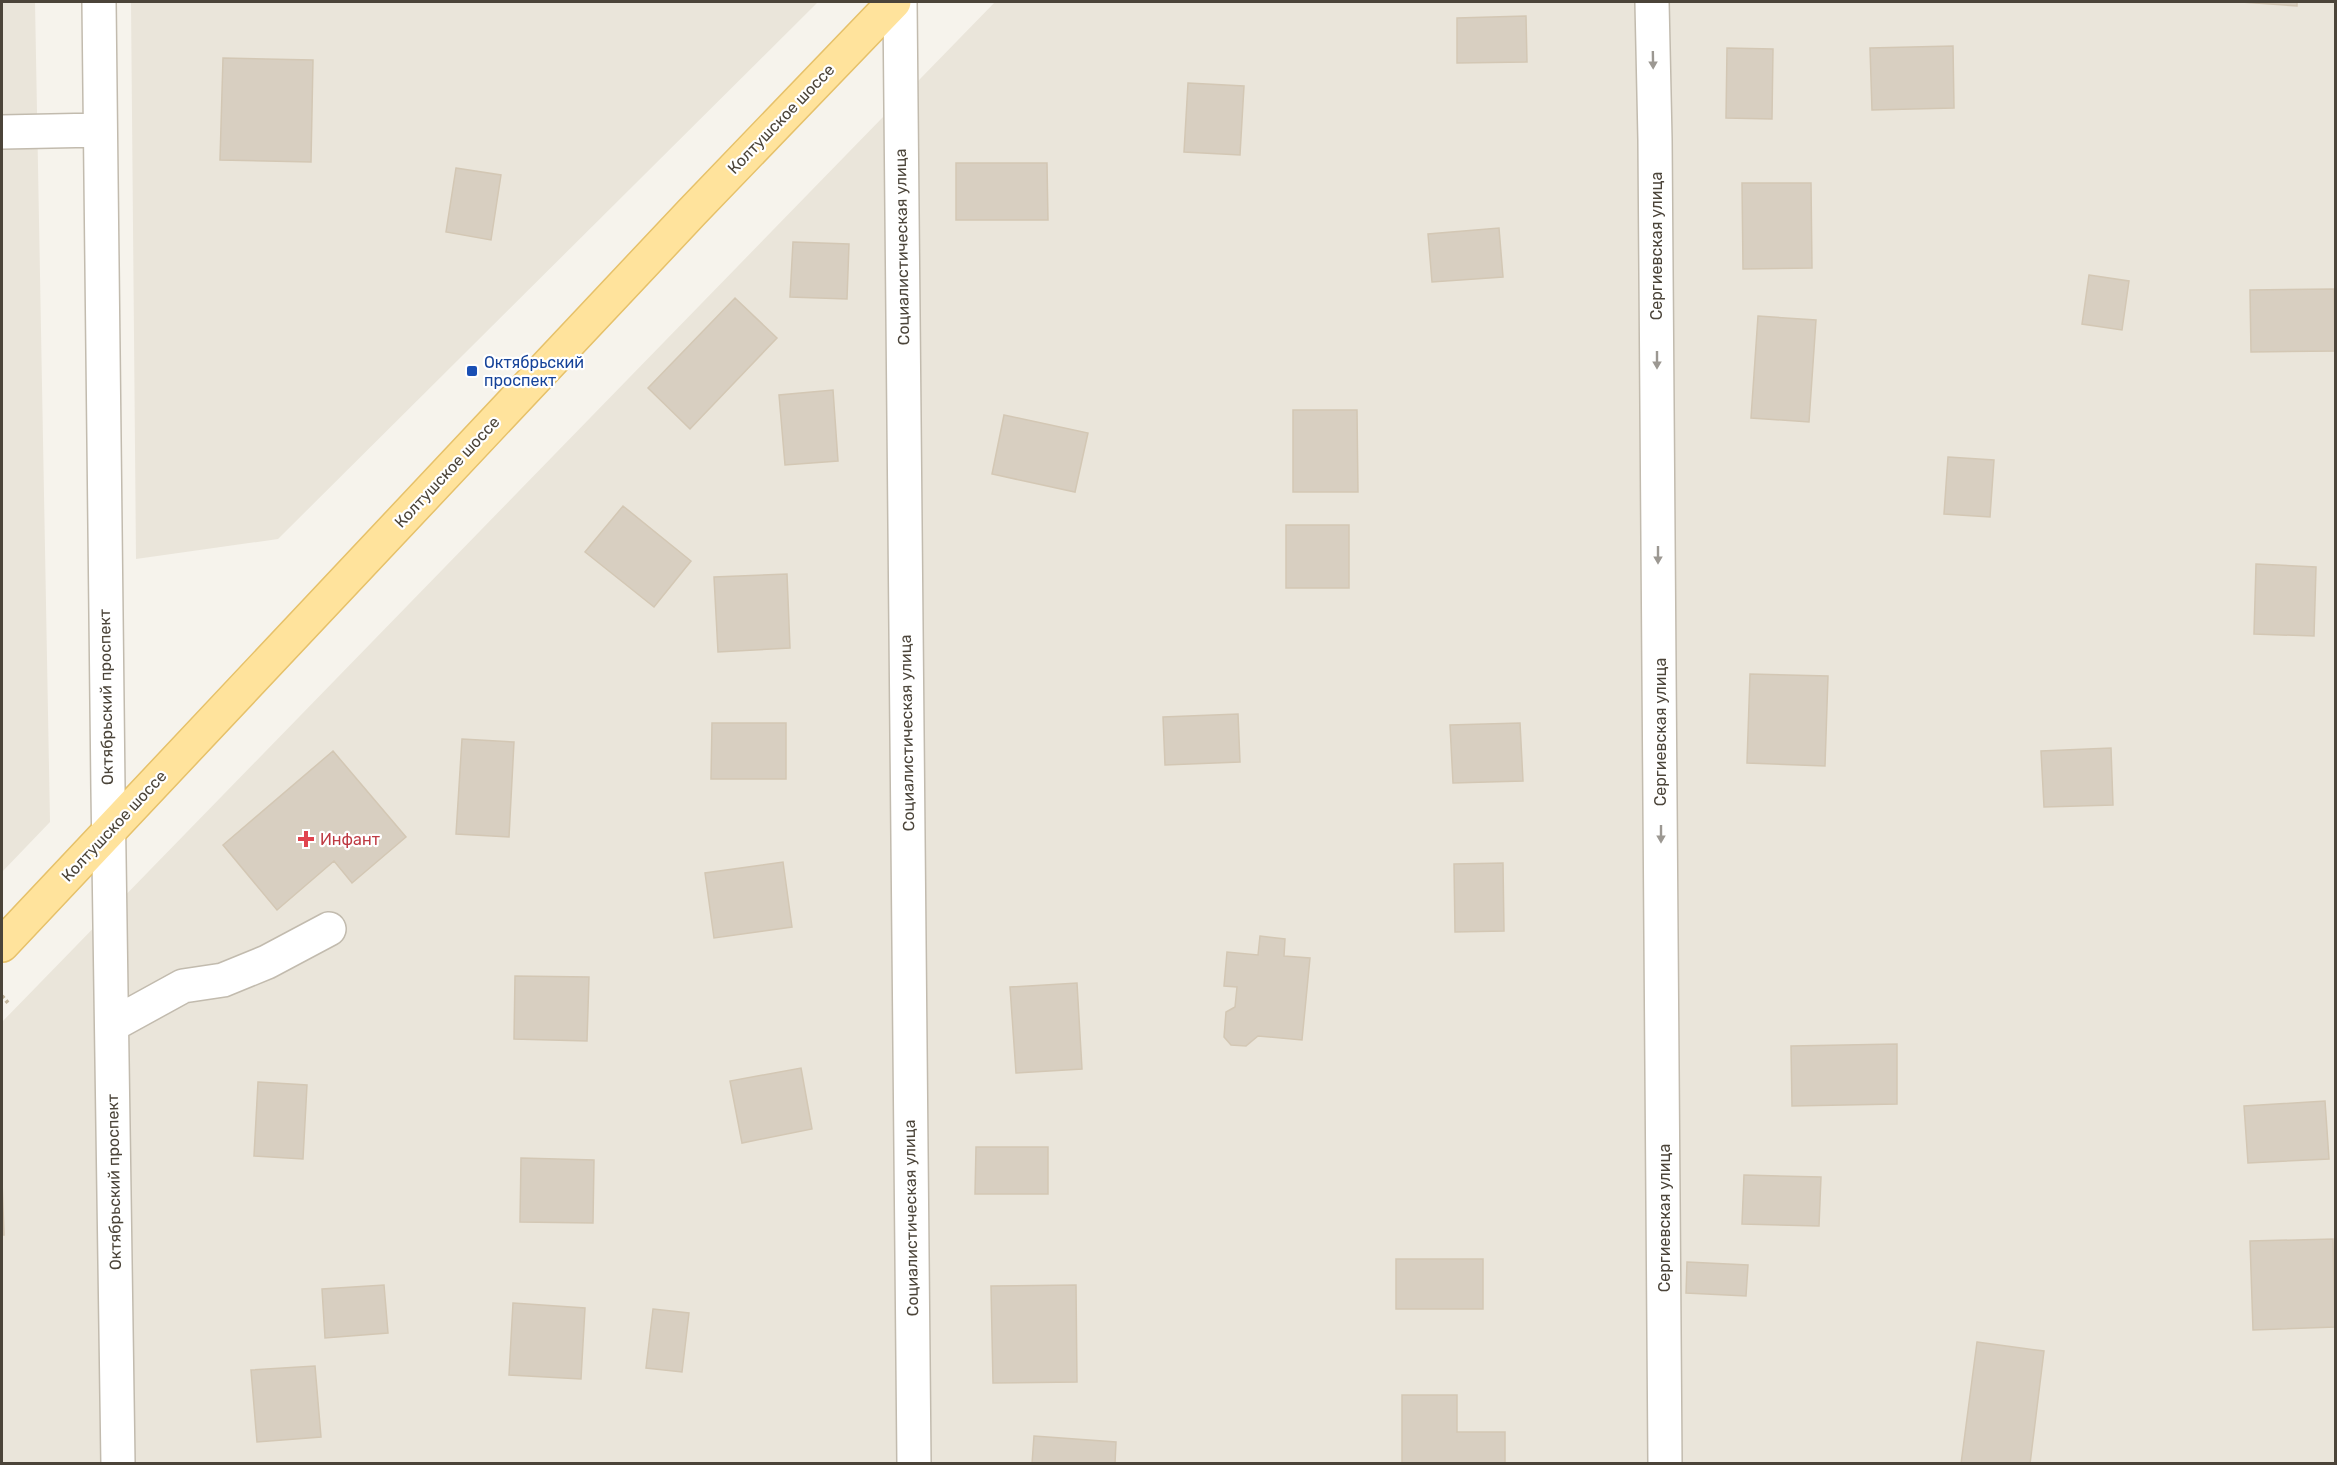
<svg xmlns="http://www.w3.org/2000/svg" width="2337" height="1465" viewBox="0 0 2337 1465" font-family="Rubik,sans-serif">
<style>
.residential{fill:#eae5da}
.building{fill:#d8cfc1;stroke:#d3c7b4;stroke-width:1.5}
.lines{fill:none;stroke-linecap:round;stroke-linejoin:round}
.minor-casing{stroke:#c2bbae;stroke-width:36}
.major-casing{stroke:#e6c16a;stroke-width:36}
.path{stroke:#c4b79f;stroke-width:4;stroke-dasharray:3 3;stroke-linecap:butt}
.minor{stroke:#fff;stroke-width:33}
.major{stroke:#ffe39c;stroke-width:33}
.oneway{fill:#9c9892}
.transit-dot{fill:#1a4fb4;stroke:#fff;stroke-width:2}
.health-dot{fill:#e0444e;stroke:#fff;stroke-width:2}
.labels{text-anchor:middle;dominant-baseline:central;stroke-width:4.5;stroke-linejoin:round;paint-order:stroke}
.street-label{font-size:16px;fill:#4b4439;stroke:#fff}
.transit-label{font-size:16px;fill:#164399;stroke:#fff;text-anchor:start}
.health-label{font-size:16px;fill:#be3a42;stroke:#fff;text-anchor:start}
</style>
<rect width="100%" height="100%" fill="#f6f3ec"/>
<path class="residential" d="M2,2H35L50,822L2,872Z
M131,2H818L278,539L136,559Z
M995,2H2335V1463H2V1022Z"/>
<path class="building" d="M2241,2H2297V6Z
M1526,16L1527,62L1457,63V18Z
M1953,46L1954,108L1872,110L1870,48Z
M1727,48L1773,49L1772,119L1726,118Z
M223,58L313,60L311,162L220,160Z
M1188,83L1244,86L1240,155L1184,152Z
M956,163H1047L1048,220H956Z
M456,168L501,175L491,240L446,232Z
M1742,183H1811L1812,268L1743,269Z
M1499,228L1503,277L1432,282L1428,234Z
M793,242L849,244L847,299L790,297Z
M2089,275L2129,281L2122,330L2082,324Z
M2334,289L2335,351L2251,352L2250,290Z
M735,298L777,338L690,429L648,388Z
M1758,316L1816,320L1809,422L1751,418Z
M833,390L838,461L785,465L779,395Z
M1293,410H1357L1358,492H1293Z
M1004,415L1088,433L1075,492L992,474Z
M1948,457L1994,460L1990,517L1944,514Z
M623,506L691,561L654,607L585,552Z
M1286,525H1349V588H1286Z
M2256,564L2316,567L2314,636L2254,634Z
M787,574L790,648L718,652L714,577Z
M1750,674L1828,676L1825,766L1747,763Z
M1238,714L1240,762L1165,765L1163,717Z
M712,723H786V779H711Z
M1520,723L1523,781L1453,783L1450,725Z
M462,739L514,742L509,837L456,834Z
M2111,748L2113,805L2044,807L2041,751Z
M333,751L406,837L352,883L334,861L277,910L223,845Z
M783,862L792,927L714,938L705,873Z
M1503,863L1504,931L1455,932L1454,864Z
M1260,936L1285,939L1284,956L1310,958L1302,1040L1258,1036L1246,1046L1231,1045L1224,1037L1226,1012L1235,1007L1237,987L1224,986L1227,952L1258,955Z
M515,976L589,977L587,1041L514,1039Z
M1077,983L1082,1069L1016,1073L1010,987Z
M1897,1044V1104L1792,1106L1791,1046Z
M801,1068L812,1129L742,1143L730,1081Z
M258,1082L307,1085L303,1159L254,1156Z
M2325,1101L2329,1159L2248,1163L2244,1106Z
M976,1147H1048V1194H975Z
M521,1158L594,1160L593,1223L520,1222Z
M1744,1175L1821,1177L1819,1226L1742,1224Z
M2,1180L4,1235H2Z
M2333,1239L2335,1327L2253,1330L2250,1241Z
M1396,1259H1483V1309H1396Z
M1687,1262L1748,1265L1746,1296L1686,1293Z
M384,1285L388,1333L325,1338L322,1289Z
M1076,1285L1077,1382L993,1383L991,1286Z
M513,1303L585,1308L581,1379L509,1375Z
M653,1309L689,1313L682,1372L646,1368Z
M1977,1342L2044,1351L2030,1464H1961Z
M315,1366L321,1437L257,1442L251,1370Z
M1402,1395H1457V1432H1505V1464H1402Z
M1034,1436L1116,1442L1115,1464H1032Z"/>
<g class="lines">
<g class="minor-casing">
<path id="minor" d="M99,2L108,790L118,1464
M900,2L914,1464
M1652,2L1655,140L1665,1464
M2,132L100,130
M112,1025L183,986L223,980L267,962L329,929"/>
</g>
<g class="major-casing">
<path id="major" d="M2,945L692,212L894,2"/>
</g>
<path class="path" d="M2,996L9,1004"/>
<use href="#minor" class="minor"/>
<use href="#major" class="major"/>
</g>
<defs><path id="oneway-solid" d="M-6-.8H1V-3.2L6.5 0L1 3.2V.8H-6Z" transform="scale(1.5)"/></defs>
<g class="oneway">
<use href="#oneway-solid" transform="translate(1653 60) rotate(89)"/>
<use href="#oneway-solid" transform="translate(1657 360) rotate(90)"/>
<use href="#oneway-solid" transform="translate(1658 555) rotate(90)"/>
<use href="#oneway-solid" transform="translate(1661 834) rotate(90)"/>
</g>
<rect class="transit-dot" x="466" y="365" width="12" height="12" rx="3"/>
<path class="health-dot" d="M303 830h6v6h6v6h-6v6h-6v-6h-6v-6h6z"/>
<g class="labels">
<g class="street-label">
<text transform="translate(781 119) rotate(-46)">Колтушское шоссе</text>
<text transform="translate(1656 246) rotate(-90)">Сергиевская улица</text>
<text transform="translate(902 247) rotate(-91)">Социалистическая улица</text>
<text transform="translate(447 472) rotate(-47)">Колтушское шоссе</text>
<text transform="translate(106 697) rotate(-91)">Октябрьский проспект</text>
<text transform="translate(1660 732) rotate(-90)">Сергиевская улица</text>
<text transform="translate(907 733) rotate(-91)">Социалистическая улица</text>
<text transform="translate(114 826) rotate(-47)">Колтушское шоссе</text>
<text transform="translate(114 1182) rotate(-91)">Октябрьский проспект</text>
<text transform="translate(911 1218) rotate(-91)">Социалистическая улица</text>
<text transform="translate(1664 1218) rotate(-90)">Сергиевская улица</text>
</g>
<g class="transit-label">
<text x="484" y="362">Октябрьский<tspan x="484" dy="18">проспект</tspan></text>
</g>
<g class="health-label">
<text x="320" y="839">Инфант</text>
</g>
</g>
<rect width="2337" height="1465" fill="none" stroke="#4b4439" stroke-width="6"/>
</svg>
